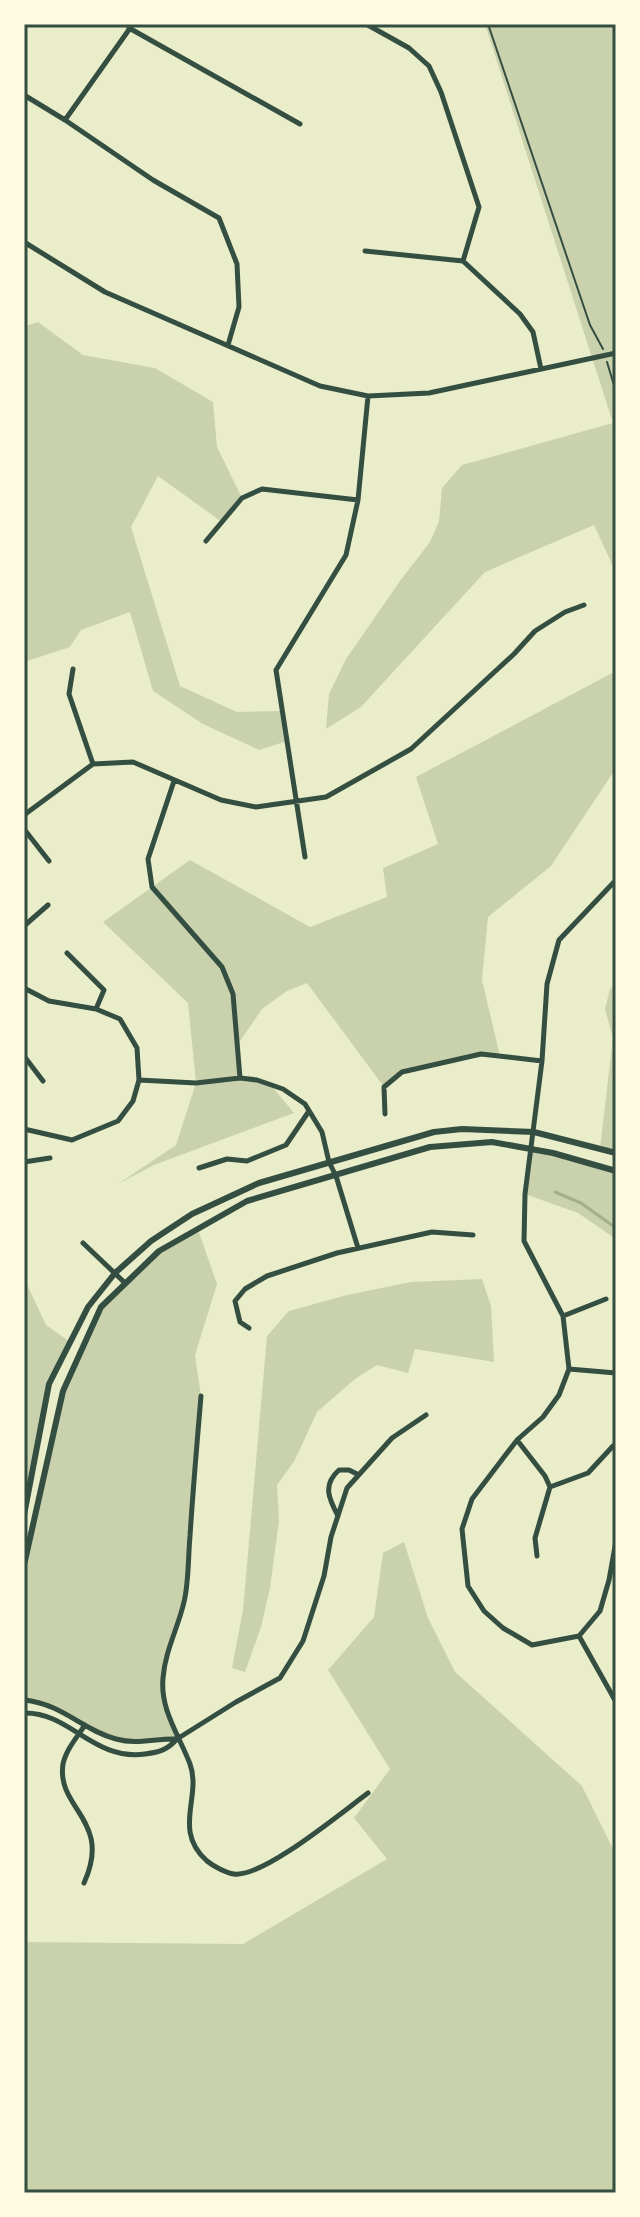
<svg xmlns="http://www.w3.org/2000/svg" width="640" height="2217" viewBox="0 0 640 2217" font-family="'Titillium Web',sans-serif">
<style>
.green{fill:#cad2ad}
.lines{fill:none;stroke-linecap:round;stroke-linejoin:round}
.stream{stroke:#a3b18a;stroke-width:3}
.path{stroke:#344e41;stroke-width:2}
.minor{stroke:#344e41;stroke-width:5}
.tertiary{stroke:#344e41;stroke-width:6}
.neatline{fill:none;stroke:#344e41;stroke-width:3}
</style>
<rect width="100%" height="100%" fill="#e9edc9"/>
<path class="green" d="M485,24H616V573L594,525L485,572L361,707L326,729L329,694L346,659L400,581L430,542L439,521L442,488L462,465L613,423Z
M38,322L83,355L155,368L213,402L217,447L242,498L222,522L158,476L131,527L180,686L237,712L282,711L287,741L259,750L203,724L153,691L130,612L81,630L70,647L24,662V327Z
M616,671V768L551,866L488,917L482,980L500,1056L481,1054L402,1072L384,1087L307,983L287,991L262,1009L238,1044L240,1078L270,1084L294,1113L154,1165L118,1184L176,1145L196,1083L188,1003L103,922L190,860L310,927L387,897L383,868L438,844L416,777Z
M616,984V1153L600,1148L613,1038L605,1009L610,989Z
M531,1148L616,1171V1239L578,1213L525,1194Z
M197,1227L217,1284L195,1355L201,1396L184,1602L167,1652L164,1704L177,1739H164L136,1744L112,1739L63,1710L24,1700V1565L63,1391L101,1307L159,1251Z
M24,1278L46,1325L70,1342L49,1384L24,1509Z
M482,1279L491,1306L494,1362L415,1349L408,1373L377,1365L355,1379L317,1412L295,1460L277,1485L279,1521L270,1588L261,1627L245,1672L232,1668L243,1610L267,1336L289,1311L347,1295L411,1282Z
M404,1542L428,1618L455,1672L582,1786L616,1855V2193H24V1942L243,1944L387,1859L354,1818L390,1769L328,1670L374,1617L383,1553Z"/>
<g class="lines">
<path class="stream" d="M555,1192L581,1203L616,1228"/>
<path class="path" d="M488,24L590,325L603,349
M607,362L616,392"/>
<path class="minor" d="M366,24L409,48L429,66L441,92L479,207L463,261
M129,28L300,124
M24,95L65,120L153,180L219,218L237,264L239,307L228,345
M65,120L133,24
M24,242L105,292L320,386L368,396L429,393L616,353
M365,251L463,261L520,314L533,332L541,369
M206,541L242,498L262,489L358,500
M73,669L69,694L93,764
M174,781L148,859L152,887L222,967L233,994L240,1078
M24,815L93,764L133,762L221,800L256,807L326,797L411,749L514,654L535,631L565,612L584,605
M24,829L49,861
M305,857L276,670L346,555L358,500L368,396
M616,880L559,940L547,984L542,1061L525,1194L524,1241L563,1316L569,1369L559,1395L543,1417L517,1440L472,1499L462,1529L468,1586L484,1611L503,1628L532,1645L579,1636L600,1611L609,1580L616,1541
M24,926L48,905
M67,953L104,990L96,1009
M24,988L49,1001L96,1009L120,1019L137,1048L139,1080
M24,1056L43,1081
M385,1114L384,1087L402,1072L481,1054L542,1061
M24,1129L72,1140L118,1121L133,1101L139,1080L196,1083L240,1078L257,1080L283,1089L305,1104L322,1132L329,1162L336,1176L358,1248
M24,1162L50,1158
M199,1168L227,1159L247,1161L286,1145L309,1111
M83,1243L124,1282
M563,1316L606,1299
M249,1328L240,1322L235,1301L245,1289L267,1276L337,1253L432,1232L473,1235
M569,1369L616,1373
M201,1396C197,1443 193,1489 190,1536C188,1557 189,1581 184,1602C178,1628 165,1651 163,1678C160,1710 179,1735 190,1764C202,1797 172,1830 207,1861C213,1866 226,1873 234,1874C263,1878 342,1812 368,1793
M517,1440L545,1476L550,1487L535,1538L537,1556
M550,1487L588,1473L613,1446
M338,1516C329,1499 322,1485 339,1470H349L359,1475
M579,1636L616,1702
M24,1700C63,1704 82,1730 116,1739C137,1745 156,1738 177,1739C167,1750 160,1752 145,1754C93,1761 70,1712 24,1713
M177,1739L236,1702L280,1678L303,1641L324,1576L331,1537L347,1488L392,1438L426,1415
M84,1883C113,1820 56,1809 63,1764C66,1750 77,1737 85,1725"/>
<path class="tertiary" d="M24,1515L49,1384L88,1307L115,1273L151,1241L192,1214L259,1183L434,1132L462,1129L534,1132L616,1153
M24,1565L63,1391L101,1307L159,1251L247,1201L430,1147L492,1142L553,1153L616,1171"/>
</g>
<rect width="640" height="2217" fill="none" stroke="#fefae0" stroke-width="52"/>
<rect x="26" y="26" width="588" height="2165" class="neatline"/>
</svg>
